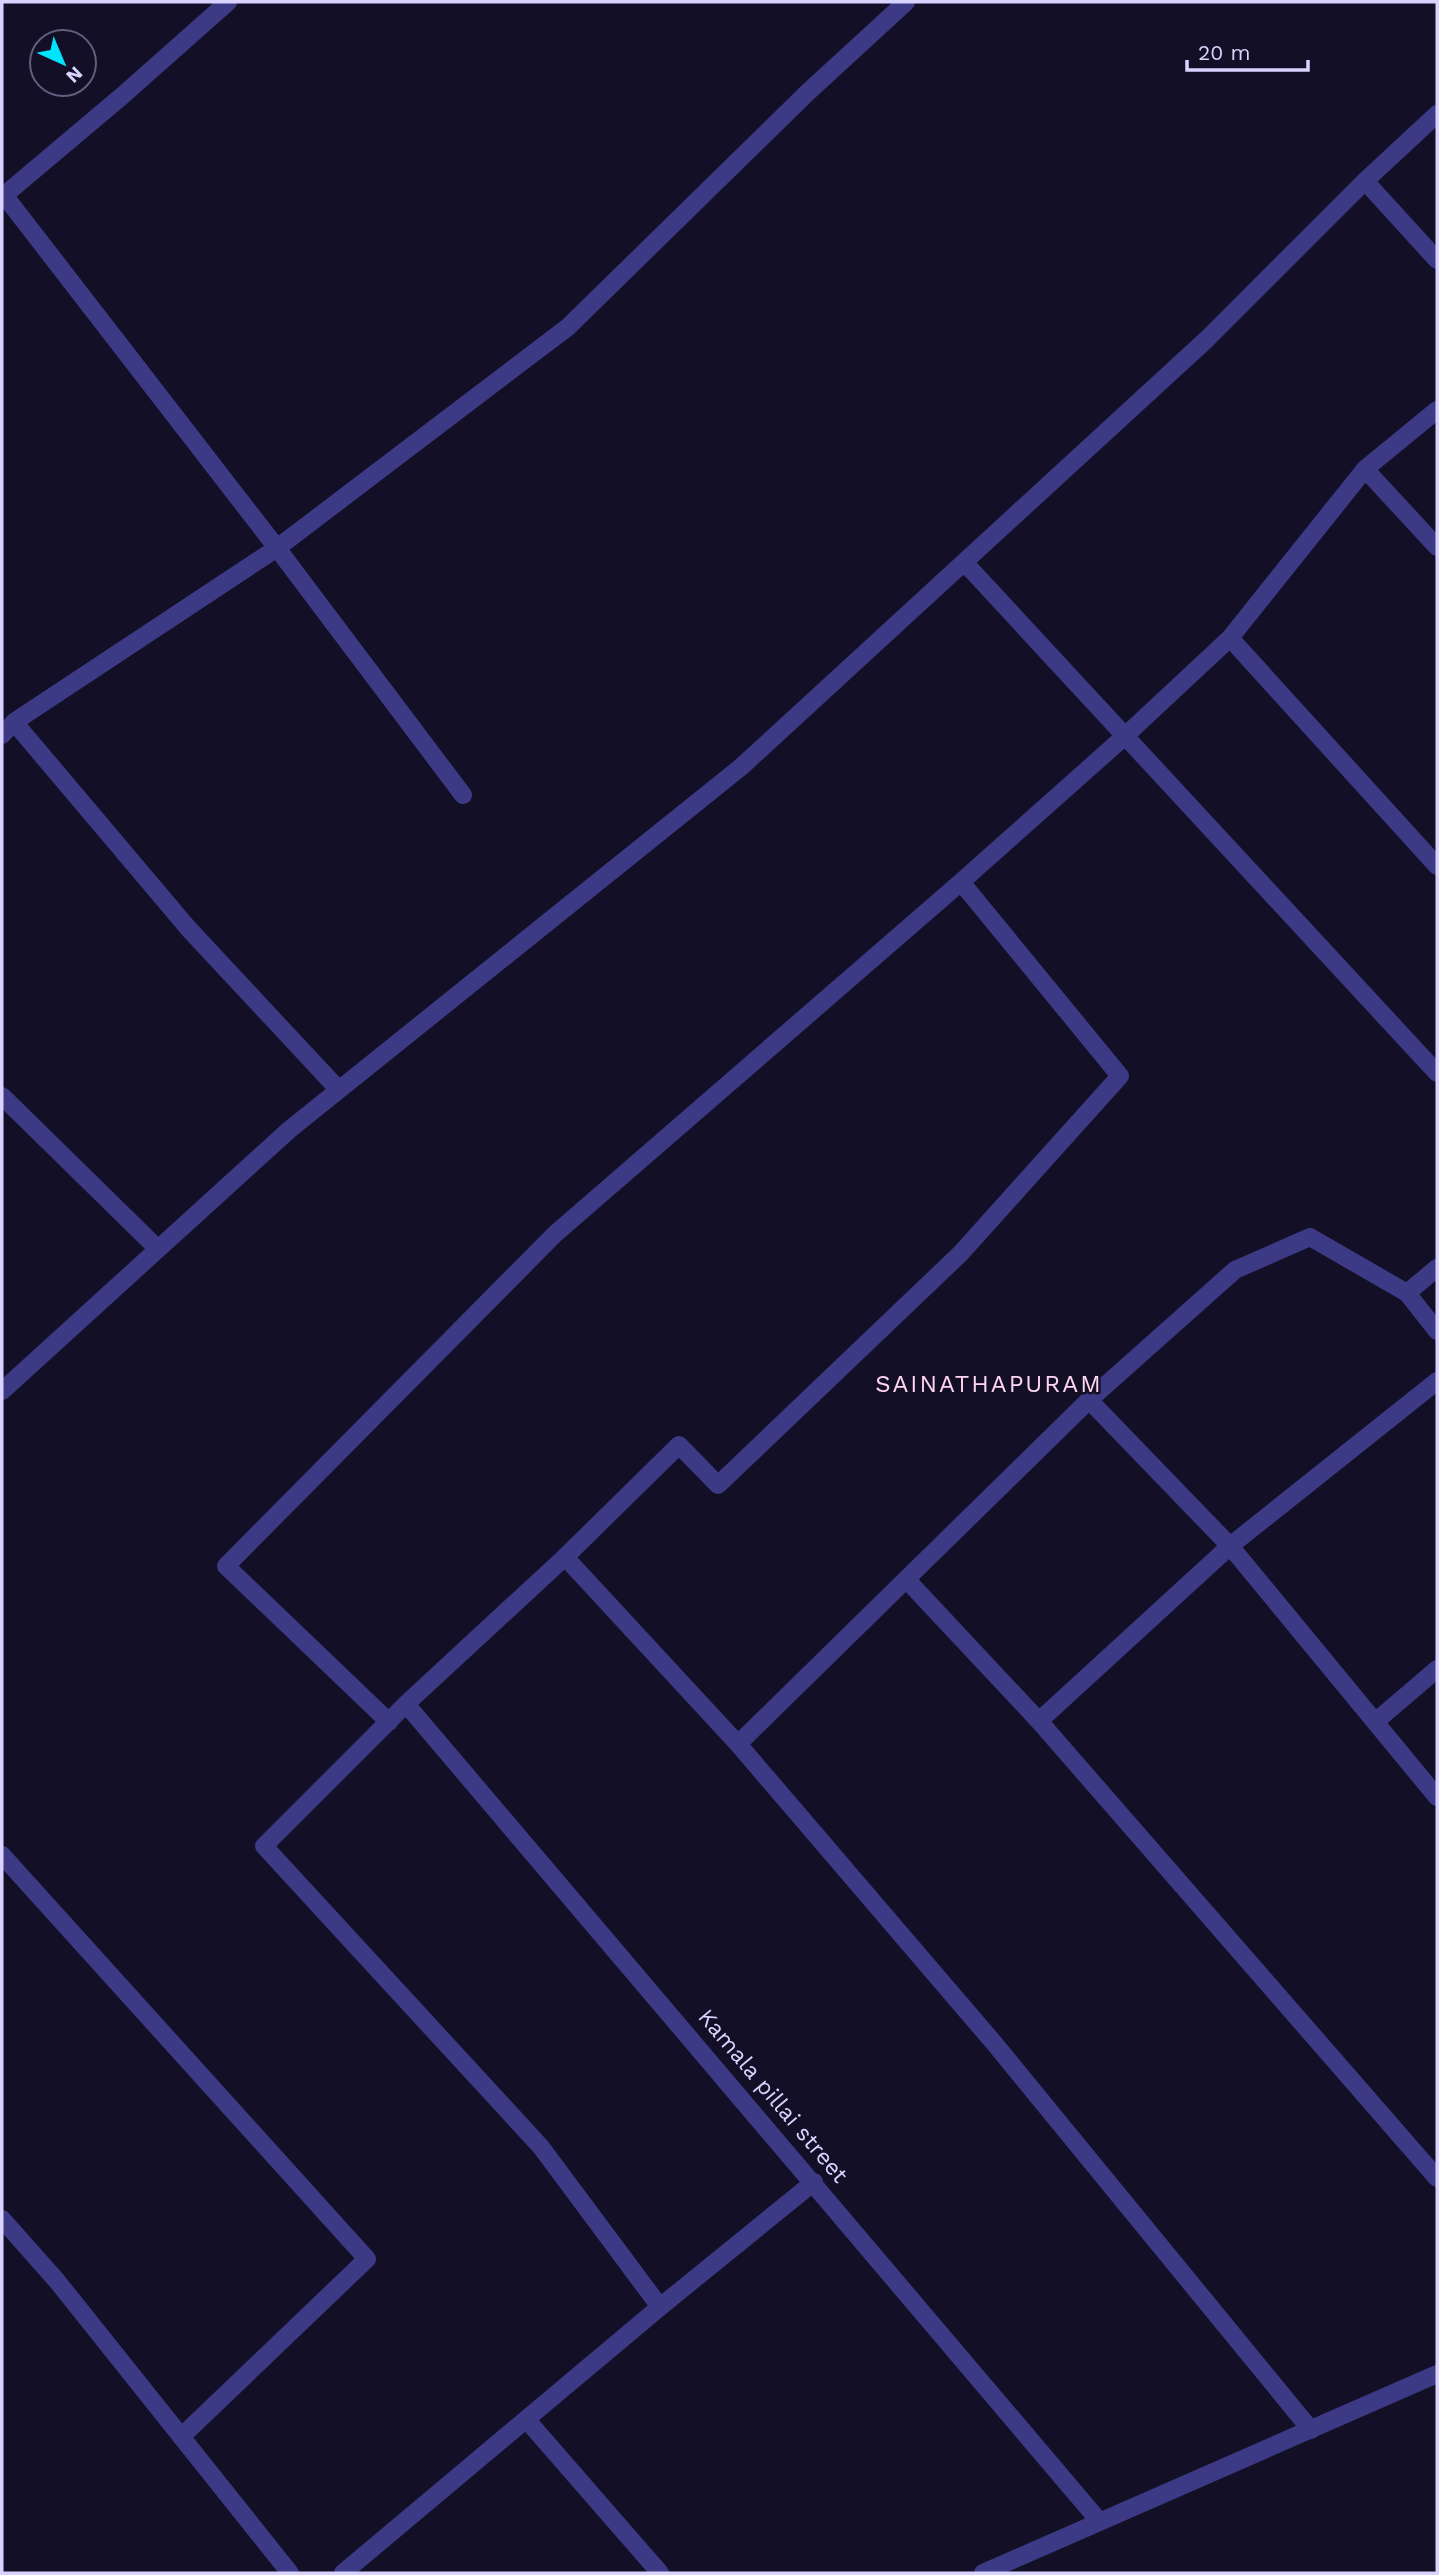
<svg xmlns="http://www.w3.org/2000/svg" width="1439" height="2575" viewBox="0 0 1439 2575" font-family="'Work Sans',sans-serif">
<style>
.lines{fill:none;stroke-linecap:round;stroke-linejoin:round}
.street{stroke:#3d3a85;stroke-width:18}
.labels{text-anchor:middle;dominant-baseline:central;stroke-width:5;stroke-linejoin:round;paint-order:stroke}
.street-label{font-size:23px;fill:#d9d4ff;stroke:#130f26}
.neighbourhood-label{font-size:24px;letter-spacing:2px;fill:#ffd6f0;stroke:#130f26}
</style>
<rect width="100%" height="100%" fill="#130f26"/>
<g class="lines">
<path class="street" d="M1365,181L1437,260
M4,195L277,548L463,795
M2,197L122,96L228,2
M1365,469L1437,547
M964,562L1437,1073
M1230,638L1437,866
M14,722L188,928L339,1090
M2,735L14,722L277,548L568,327L807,93L906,2
M2,1096L158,1249
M1437,1268L1407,1293L1437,1331
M2,1391L289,1130L741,767L1207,339L1365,181L1437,114
M1089,1400L1235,1270L1310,1237L1407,1293
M565,1557L738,1744L994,2043L1311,2430
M906,1579L1039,1721L1437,2178
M406,1704L1100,2522
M1039,1721L1230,1546L1437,1381
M389,1722L226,1566L555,1234L961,882L1125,736L1230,638L1365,469L1437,410
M1375,1722L1437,1669
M738,1744L1089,1400L1230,1546L1437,1797
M2,1855L367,2259L181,2437
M2,2219L57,2281L290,2573
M660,2307L541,2147L264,1846L406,1704L565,1557L679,1445L718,1485L961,1253L1120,1076L961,882
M526,2419L660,2573
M343,2573L660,2307L814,2182
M983,2573L1437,2374"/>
</g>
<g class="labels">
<g class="street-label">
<text transform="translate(773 2096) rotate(50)">Kamala pillai street</text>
</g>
<g class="neighbourhood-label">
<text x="989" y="1384">SAINATHAPURAM</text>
</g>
</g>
<rect width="1439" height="2575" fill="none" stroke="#d9d4ff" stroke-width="7"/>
<g transform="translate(63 63) rotate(136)"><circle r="33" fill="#130f26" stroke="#625e7d" stroke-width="2"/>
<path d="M0-5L12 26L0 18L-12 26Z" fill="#00e5ff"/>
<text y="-10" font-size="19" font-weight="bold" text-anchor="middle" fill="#d9d4ff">N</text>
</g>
<path d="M1187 60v10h121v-10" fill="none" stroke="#d9d4ff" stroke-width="3.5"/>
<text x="1198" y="60" font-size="21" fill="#d9d4ff" stroke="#130f26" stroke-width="5" paint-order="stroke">20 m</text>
</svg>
